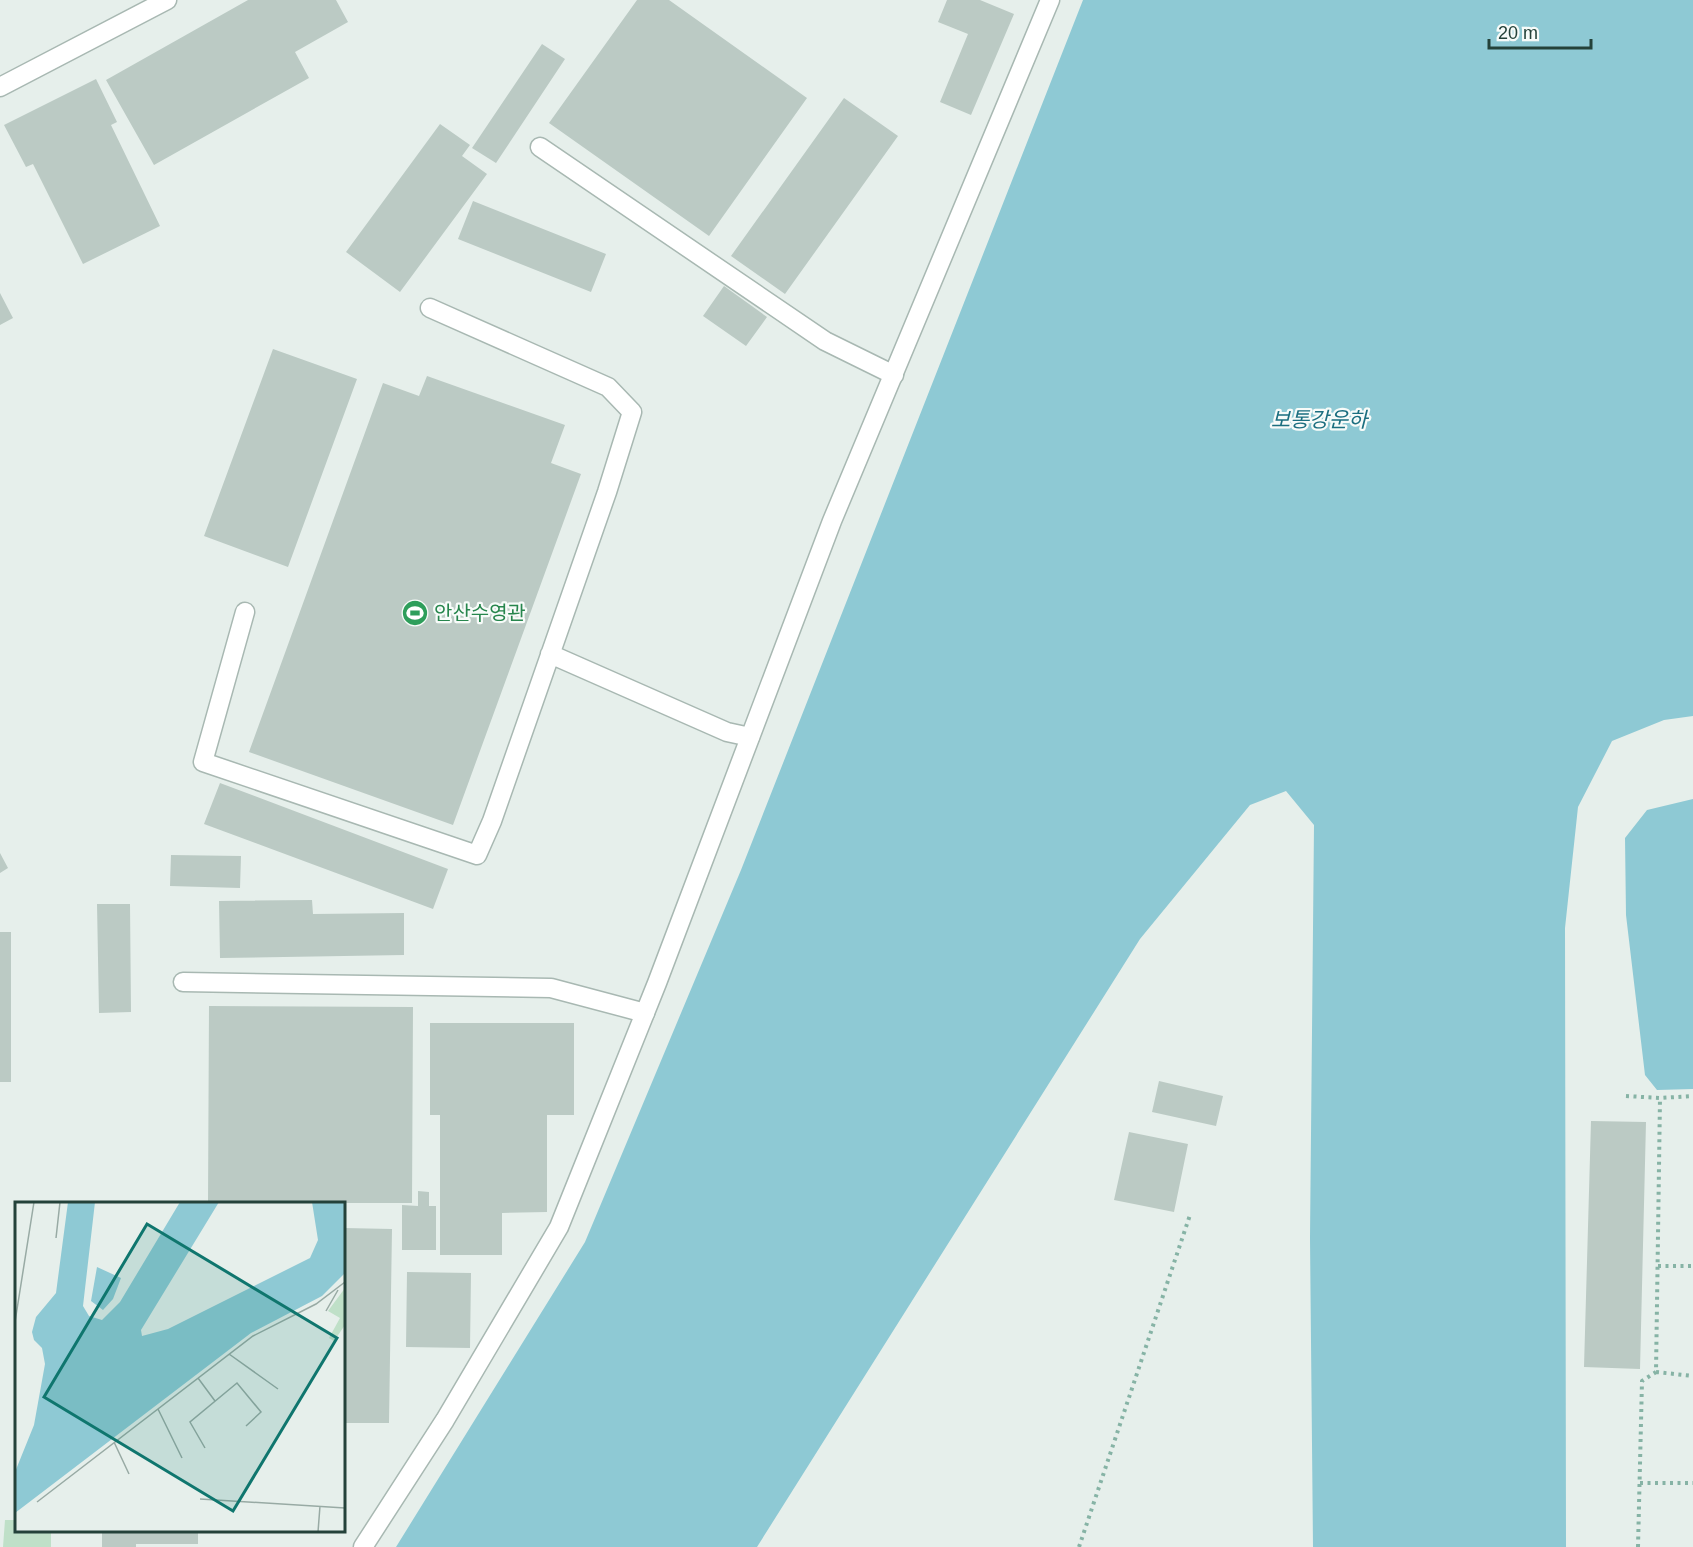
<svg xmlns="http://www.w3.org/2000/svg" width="1693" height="1547" viewBox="0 0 1693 1547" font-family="Helvetica,'Noto Sans KR',sans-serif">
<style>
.green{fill:#bfe0c8}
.water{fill:#8ec9d4}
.building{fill:#bbcac4}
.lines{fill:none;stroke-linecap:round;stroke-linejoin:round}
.lane-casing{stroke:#a8b8b2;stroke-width:21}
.street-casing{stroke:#a8b8b2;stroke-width:21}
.path{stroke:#86b3a5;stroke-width:4;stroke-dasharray:3 4.5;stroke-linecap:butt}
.lane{stroke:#fff;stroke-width:18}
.street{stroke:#fff;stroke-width:18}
.labels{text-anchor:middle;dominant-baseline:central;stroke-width:4.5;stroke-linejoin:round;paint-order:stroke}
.leisure-label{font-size:20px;fill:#27864d;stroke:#f7fbf9;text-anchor:start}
.water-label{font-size:21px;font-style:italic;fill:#1c6f80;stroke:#f7fbf9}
.inset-road{fill:none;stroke:#98aaa4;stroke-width:1.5}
.view{fill:#0f766e;fill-opacity:0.15;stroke:#0f766e;stroke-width:3}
.inset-edge{fill:none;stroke:#24423a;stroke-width:3}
</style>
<rect width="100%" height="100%" fill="#e6efeb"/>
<path class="green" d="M5,1520H16V1530L51,1531V1547H3Z"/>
<path class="water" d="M1083,0H1693V716L1664,720L1612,741L1578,807L1565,928L1566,1547H1313L1310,1238L1314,825L1286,791L1250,805L1140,939L757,1547H396L585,1242L741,870Z
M1693,799V1089L1657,1090L1645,1075L1626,915L1625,838L1647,810Z"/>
<path class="building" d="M248,0H336L348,22L295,52L309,78L154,165L106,80Z
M637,0H669L807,98L709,236L549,123Z
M947,0H980L1014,14L971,115L940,102L968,34L938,22Z
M542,44L565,59L496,163L472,148Z
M96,79L117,122L111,125L160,226L83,264L33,164L26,167L4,125Z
M844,98L898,136L785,294L731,256Z
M440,124L470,145L462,156L487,174L400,292L346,252Z
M473,201L606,254L591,292L458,239Z
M724,286L767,317L746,346L703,316Z
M0,293L13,318L0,325Z
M273,349L357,379L288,567L204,536Z
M427,376L565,425L551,463L581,474L453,825L249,752L383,383L419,396Z
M220,783L448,869L433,909L204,824Z
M0,853L8,868L0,873Z
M171,855L241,856L240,888L170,886Z
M312,900L313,914L404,913V955L220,958L219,901Z
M97,904H130L131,1012L99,1013Z
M0,932H11V1082H0Z
M209,1006L413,1007L412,1203H208Z
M430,1023H574V1115H547V1212L502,1213V1255H440V1115H430Z
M1159,1081L1223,1096L1216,1126L1152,1112Z
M1591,1121L1646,1122L1640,1369L1584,1367Z
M1129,1132L1188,1144L1174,1212L1114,1200Z
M418,1191L429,1192V1206H436V1250H402V1205L418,1206Z
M344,1228L392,1229L389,1423H344Z
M407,1272L471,1273L470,1348L406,1347Z
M102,1530H198V1544H136V1547H102Z"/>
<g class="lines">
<g class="lane-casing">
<path id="lane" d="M0,87L167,0
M540,147L825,341L894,375
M245,612L203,762L477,855L492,821L607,492L632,412L608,387L430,308
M550,654L727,732L750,737
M183,982L551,988L645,1013"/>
</g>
<g class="street-casing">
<path id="street" d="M363,1547L445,1420L559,1227L657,983L832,521L1050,0"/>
</g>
<path class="path" d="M1626,1096L1660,1098L1693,1096
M1658,1266H1693
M1656,1372L1693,1376
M1640,1483H1693
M1079,1547L1190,1215
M1638,1547L1642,1381L1656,1372L1660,1098"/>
<use href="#lane" class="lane"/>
<use href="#street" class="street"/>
</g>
<defs>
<g id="stadium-disc" transform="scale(1.35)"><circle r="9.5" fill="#2e9e5b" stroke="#f7fbf9"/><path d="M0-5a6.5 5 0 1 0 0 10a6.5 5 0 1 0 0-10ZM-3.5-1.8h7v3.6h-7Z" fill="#fff"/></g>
</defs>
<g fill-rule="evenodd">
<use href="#stadium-disc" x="415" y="613"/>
</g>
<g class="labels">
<g class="leisure-label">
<text x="434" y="613">안산수영관</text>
</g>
<g class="water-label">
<text x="1319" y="419">보통강운하</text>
</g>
</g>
<g transform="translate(15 1202)">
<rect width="330" height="330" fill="#e6efeb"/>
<path d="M330,86V123L319,139L314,136L325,116L313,109Z" fill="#bfe0c8"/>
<path d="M53,0H80L68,104L74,114L87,118L105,100L165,0H204L126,128L127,134L153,127L295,56L303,38L297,0H330V71L307,94L236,131L0,311V270L19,223L30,162L27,146L19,138L17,130L21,115L41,91ZM82,65L106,76L98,97L88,108L76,99Z" fill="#8ec9d4"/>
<path class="inset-road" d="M41,36L45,0M311,109L323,88M0,120L19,0M214,152L263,187M183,176L200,199M143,207L167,256M99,240L114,272M190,246L175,220L222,181L246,210L231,224M185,297L330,306M22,300L238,134L301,102L330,80M303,330L305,304"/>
<path class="view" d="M132,22L322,136L218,309L29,195Z"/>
<rect width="330" height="330" class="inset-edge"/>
</g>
<path d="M1489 39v9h102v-9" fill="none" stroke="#24423a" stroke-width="3"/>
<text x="1498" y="39" font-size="18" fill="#24423a" stroke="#f7fbf9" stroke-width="4.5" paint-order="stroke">20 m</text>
</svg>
